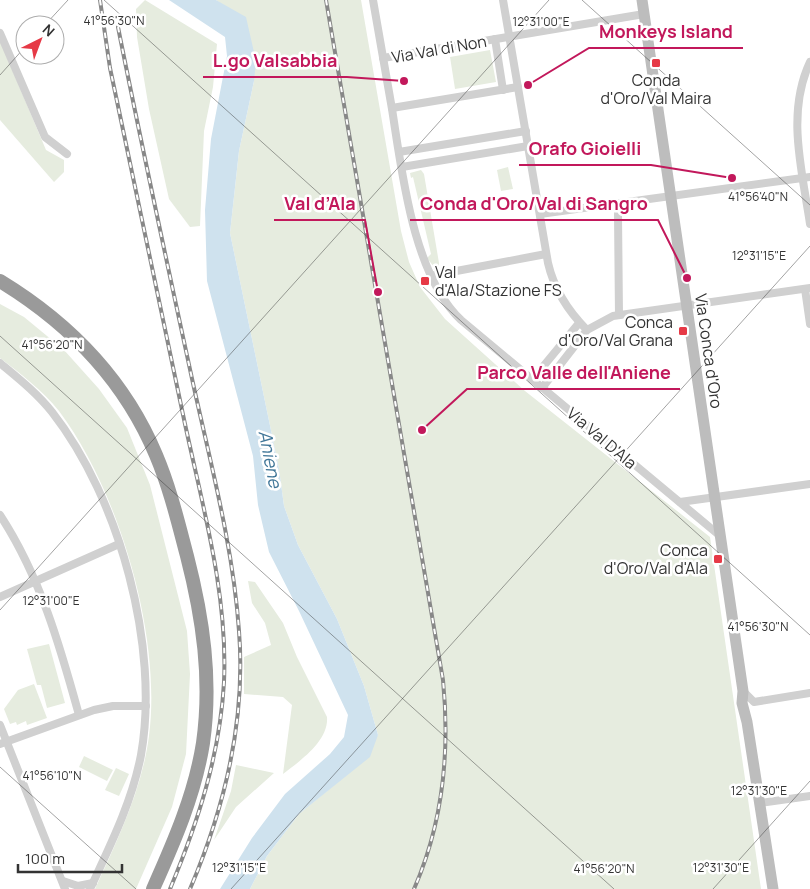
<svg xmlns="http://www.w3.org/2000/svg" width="810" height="889" font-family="Manrope,sans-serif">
  <rect width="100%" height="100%" fill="#fff"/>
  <g fill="#e6ecdf">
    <polygon points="145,0 217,44 213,87 204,131 200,226 190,227 169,199 149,109 137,37 136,9"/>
    <polygon points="216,0 361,0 401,231 409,262 420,287 445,319 525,391 710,537 761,889 250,889 267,856 299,814 350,772 378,735 364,686 337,619 298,545 284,506 279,469 230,233 239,151 254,81 220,3"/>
    <polygon points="0,41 46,150 64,160 64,172 54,182 0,120"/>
    <polygon points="490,50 496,82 455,89 450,57"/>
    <polygon points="508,167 513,189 501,191 497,170"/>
    <polygon points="421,170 424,174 439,263 439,266 434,267 427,258 431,254 413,177 411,178 410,173"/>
    <path d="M0,304L24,317L64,350L99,389L127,428L150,485L187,631L190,674L186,754L172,807L136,889H95C117,841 142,790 149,736C162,636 119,491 59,411C42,390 21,374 0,358Z"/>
    <path d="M248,581L255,582L283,623L297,657L327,717C329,741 300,761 283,774L292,705L283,697L244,694V657L271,645L265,623L252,603Z"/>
    <polygon points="49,644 65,703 47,708 41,685 37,685 27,649"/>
    <polygon points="34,684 47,718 27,725 26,721 17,725 16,722 10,724 4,709 18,690"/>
    <polygon points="84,756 113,770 107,781 79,767"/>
    <polygon points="236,765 274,773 236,807 214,840 231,791"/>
    <polygon points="116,768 129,774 119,796 105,790"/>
  </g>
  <polygon fill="#cfe2ee" points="169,0 216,0 246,17 256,61 254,81 239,151 230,233 279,469 284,506 298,545 337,619 364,686 378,735 370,757 299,814 267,856 250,889 220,889 252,838 285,794 330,754 344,737 348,715 299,611 269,552 258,505 253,456 207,281 205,210 211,139 227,56 225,37"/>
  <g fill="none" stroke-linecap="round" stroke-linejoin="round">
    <g stroke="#d0d0d0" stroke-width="8">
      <path d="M373,0C379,36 386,73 392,109C402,172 413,275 461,320L719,535"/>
      <path d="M503,0L548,263C554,289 568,311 587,330"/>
      <polyline points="0,33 45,137 67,154"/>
      <polyline points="495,39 503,90"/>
      <polyline points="383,58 644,14"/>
      <path d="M810,62C786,113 802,170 810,224"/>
      <polyline points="392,108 518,87"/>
      <polyline points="399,152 526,131"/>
      <polyline points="402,167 528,146"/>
      <polyline points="540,214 810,177"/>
      <polyline points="618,214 619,315"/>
      <polyline points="430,276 546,254"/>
      <polyline points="805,289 810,324"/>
      <path d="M0,363C18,378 37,393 52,412C120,499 160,647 141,755C132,802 110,846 90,889"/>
      <polyline points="532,380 579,323"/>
      <polyline points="542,388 587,330 613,316 810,288"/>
      <polyline points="680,502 810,484"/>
      <path d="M0,515C40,576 60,646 79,715"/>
      <polyline points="0,597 119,544"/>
      <polyline points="743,691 754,702 810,693"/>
      <polyline points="0,725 65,889"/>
      <polyline points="0,744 94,710 113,706 146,706"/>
      <polyline points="760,803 810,796"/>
      <polyline points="63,881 78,886 93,883"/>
    </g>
    <polyline stroke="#bdbdbd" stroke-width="11" points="642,0 743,691 742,703 747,722 773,889"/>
    <path stroke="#9a9a9a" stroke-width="14" d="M0,281C69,323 125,381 156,455C170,488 178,522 187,556C203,618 212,680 203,743C195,794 174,842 153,889"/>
    <defs>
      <g id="rail">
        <path d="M100,0L110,68C135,187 160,305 185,424C203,508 228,595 224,682C220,755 198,822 170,889"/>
        <path d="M326,0L443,680C450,751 443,823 414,889"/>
        <path d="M118,27C141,143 166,258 191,374C209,458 233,544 239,631C246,720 225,807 190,889"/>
      </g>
    </defs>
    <use href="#rail" stroke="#888" stroke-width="4"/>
    <use href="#rail" stroke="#fff" stroke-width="2" stroke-dasharray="5.5" stroke-linecap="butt"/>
  </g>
  <path fill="none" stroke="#333" stroke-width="1" stroke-opacity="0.45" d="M104,0L810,635M582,0L810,205M45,25L68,0M0,75L25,47M0,336L614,889M0,610L549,0M0,767L136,889M231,889L810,246M713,889L810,781"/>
  <g fill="#e63946" stroke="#fff" stroke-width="2">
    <rect x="651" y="58" width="10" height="10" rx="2.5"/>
    <rect x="420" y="276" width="10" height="10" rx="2.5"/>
    <rect x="678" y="326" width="10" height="10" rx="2.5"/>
    <rect x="713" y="554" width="10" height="10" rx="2.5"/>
  </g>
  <g text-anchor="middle" stroke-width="5" stroke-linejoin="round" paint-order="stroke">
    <g font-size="16" fill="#333" stroke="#fff">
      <text transform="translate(439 49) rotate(-10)" y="6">Via Val di Non</text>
      <text transform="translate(709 351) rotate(82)" y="6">Via Conca d'Oro</text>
      <text transform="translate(602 438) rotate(40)" y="6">Via Val D'Ala</text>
    </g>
    <g font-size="16" fill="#333" stroke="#fff" text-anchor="end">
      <text x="656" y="86" text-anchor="middle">Conda<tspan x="656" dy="18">d'Oro/Val Maira</tspan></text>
      <text x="435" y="278" text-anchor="start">Val<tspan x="435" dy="18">d'Ala/Stazione FS</tspan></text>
      <text x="673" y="328">Conca<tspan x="673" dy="18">d'Oro/Val Grana</tspan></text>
      <text x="708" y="556">Conca<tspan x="708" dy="18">d'Oro/Val d'Ala</tspan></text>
    </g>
    <g font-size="18" font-style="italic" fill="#3f7597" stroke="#fff">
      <text transform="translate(270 459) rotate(79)" y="6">Aniene</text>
    </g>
  </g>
  <g font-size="12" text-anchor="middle" fill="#333" stroke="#fff" stroke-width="5" stroke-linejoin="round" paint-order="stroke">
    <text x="114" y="25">41°56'30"N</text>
    <text x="541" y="26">12°31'00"E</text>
    <text x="758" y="201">41°56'40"N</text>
    <text x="759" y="260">12°31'15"E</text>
    <text x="52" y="349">41°56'20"N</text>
    <text x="51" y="605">12°31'00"E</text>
    <text x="758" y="631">41°56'30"N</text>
    <text x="52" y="780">41°56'10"N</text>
    <text x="759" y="795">12°31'30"E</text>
    <text x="239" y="872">12°31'15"E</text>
    <text x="721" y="872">12°31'30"E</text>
    <text x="604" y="873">41°56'20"N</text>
  </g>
  <path fill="none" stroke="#c2185b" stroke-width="2" d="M528 85L589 48H743M404 81L347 77H203M732 178L651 165H519M687 278L658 220H410M378 292L365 220H274M422 430L467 389H680"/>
  <g fill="#c2185b" stroke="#fff" stroke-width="2">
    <circle cx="528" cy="85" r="5"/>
    <circle cx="404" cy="81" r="5"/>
    <circle cx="732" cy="178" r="5"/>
    <circle cx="687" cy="278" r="5"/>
    <circle cx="378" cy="292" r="5"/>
    <circle cx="422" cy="430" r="5"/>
  </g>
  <g font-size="18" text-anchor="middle" font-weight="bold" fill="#c2185b" stroke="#fff" stroke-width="5" stroke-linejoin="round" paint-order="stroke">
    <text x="666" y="38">Monkeys Island</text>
    <text x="275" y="67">L.go Valsabbia</text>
    <text x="585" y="155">Orafo Gioielli</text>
    <text x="534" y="210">Conda d'Oro/Val di Sangro</text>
    <text x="320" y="210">Val d’Ala</text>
    <text x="574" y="379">Parco Valle dell'Aniene</text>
  </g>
  <g transform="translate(40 40) rotate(42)"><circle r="24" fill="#ffffff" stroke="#adadad"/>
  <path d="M0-4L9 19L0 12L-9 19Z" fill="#e63946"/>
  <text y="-8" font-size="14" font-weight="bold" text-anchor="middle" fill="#333333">N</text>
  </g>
  <path d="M18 864v8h104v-8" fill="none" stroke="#333333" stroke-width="2.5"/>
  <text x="25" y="864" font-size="15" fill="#333333" stroke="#ffffff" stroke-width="4" paint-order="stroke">100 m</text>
</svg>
